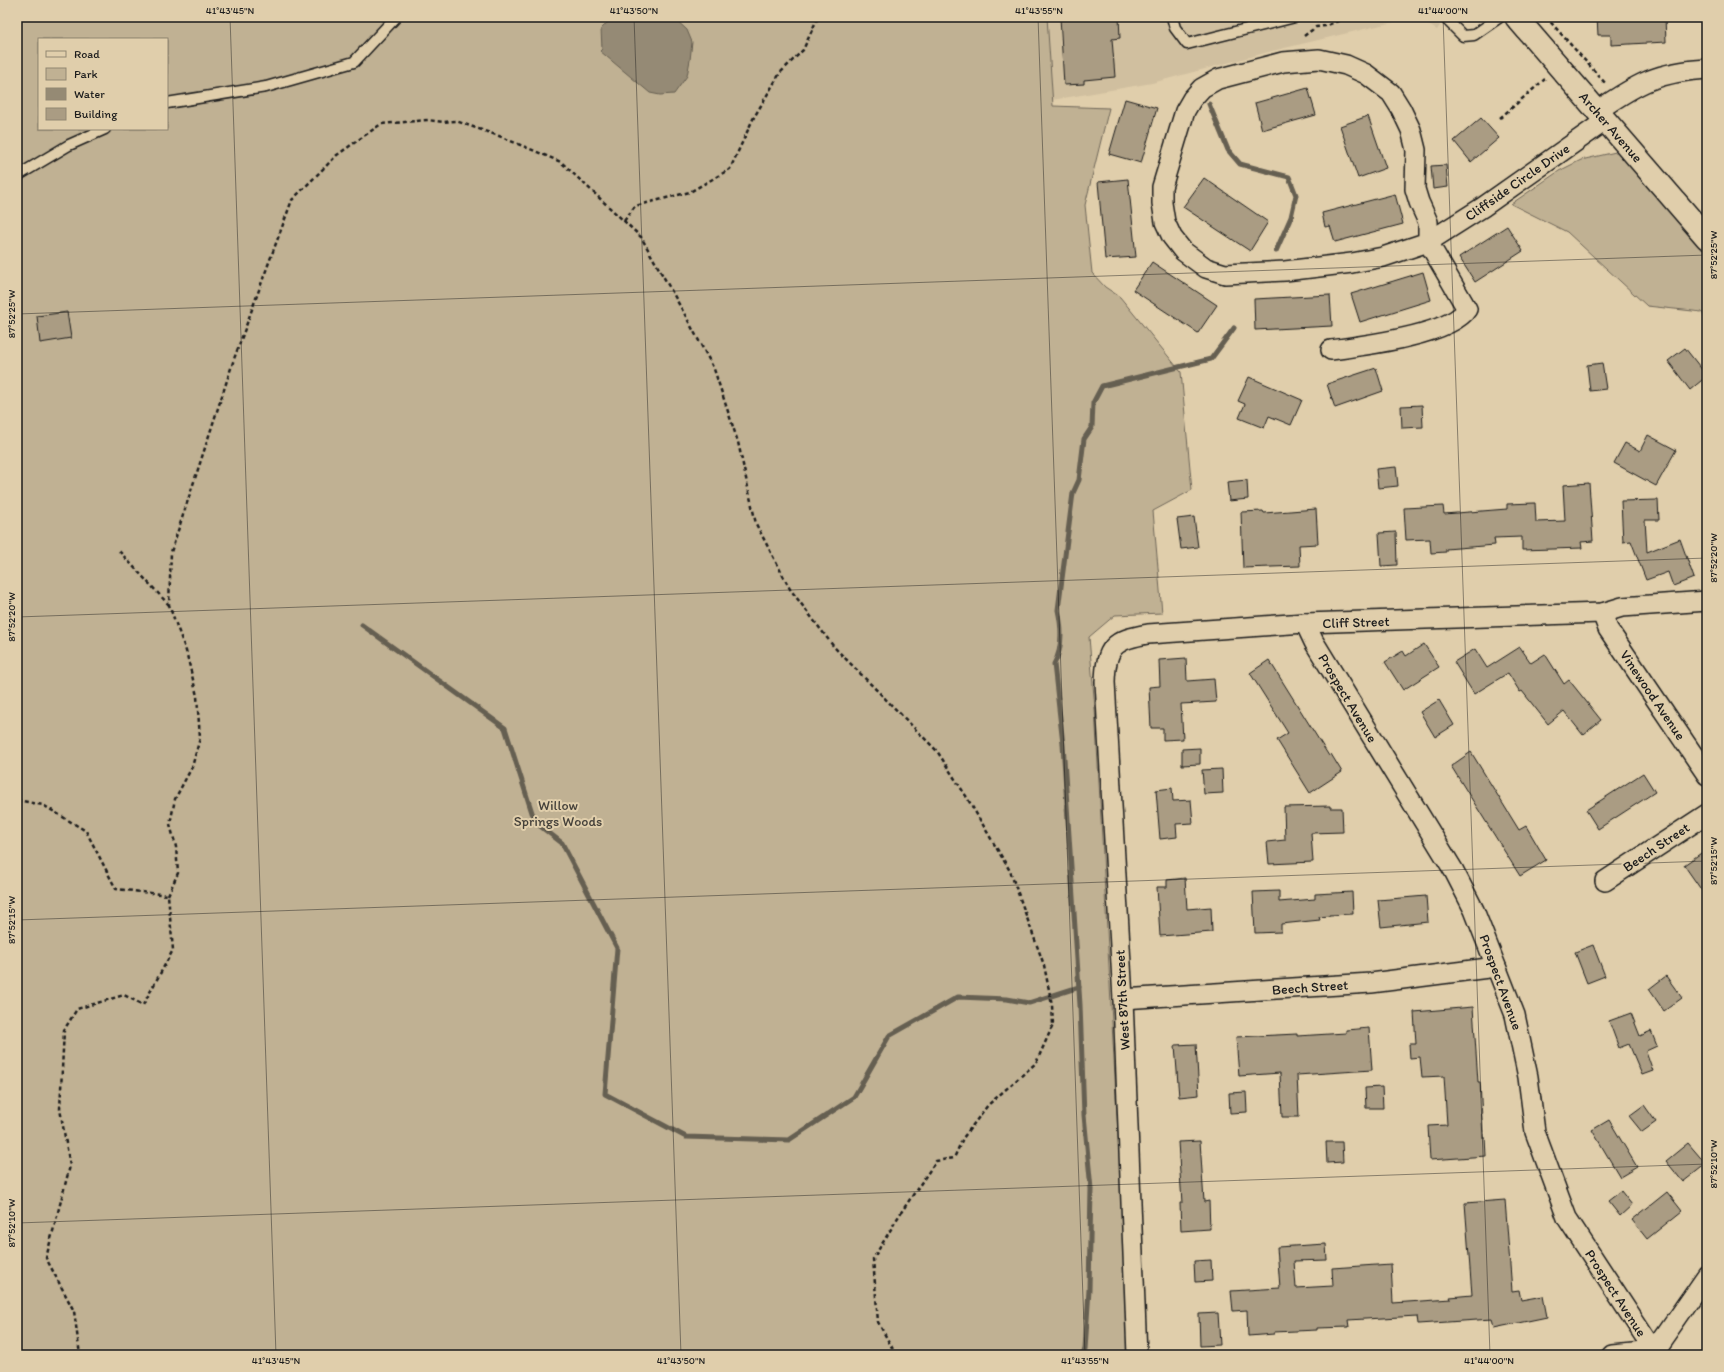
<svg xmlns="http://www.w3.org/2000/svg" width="1724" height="1372" font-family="Itim,sans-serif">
  <rect width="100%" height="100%" fill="#e0ceab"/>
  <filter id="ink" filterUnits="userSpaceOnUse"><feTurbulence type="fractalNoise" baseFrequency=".025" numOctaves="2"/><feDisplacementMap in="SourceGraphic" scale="8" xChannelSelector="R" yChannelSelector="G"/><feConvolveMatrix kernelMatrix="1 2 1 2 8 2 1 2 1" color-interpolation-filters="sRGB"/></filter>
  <g filter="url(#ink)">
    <polygon fill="#d0bf9f" points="1040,17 1446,17 1437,30 1415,17 1272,51 1152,83 1046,101"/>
    <g fill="#c0b193" stroke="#6e6658" fill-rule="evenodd">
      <path d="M17,17H1047L1053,106L1109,108L1085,205L1092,273L1105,287L1120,297L1181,372L1192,490L1153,511L1162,613L1115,615L1089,637L1095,709L1130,1355H17ZM39,39H167V129H39Z"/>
      <polygon points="1620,151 1707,250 1707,322 1702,312 1647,306 1567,232 1511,204 1559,171 1581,160"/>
    </g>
    <polygon fill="#958a74" stroke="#655e51" points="613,17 673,17 687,30 692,42 690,60 687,76 674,94 660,95 650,93 600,51 602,49 601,29"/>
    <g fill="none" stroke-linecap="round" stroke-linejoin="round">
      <g stroke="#655e51" stroke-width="5">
        <polyline points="1209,104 1228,150 1240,164 1289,177 1296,195 1291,217 1276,251"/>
        <polyline points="362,625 505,728 535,822 562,843 617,948 605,1094 686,1137 789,1140 854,1097 889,1036 958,997 1007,999 1029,1003 1079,987"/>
        <path d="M1083,1355L1085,1349L1089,1290L1091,1189L1084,1115L1080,1005L1063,744L1054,664C1063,648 1062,628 1058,610L1073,493L1079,480L1084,439L1092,427L1093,403L1102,386L1211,359L1234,328"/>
      </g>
    </g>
    <g fill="#aa9c83" stroke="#1c1c1c">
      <polygon points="1060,17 1119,17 1120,38 1112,39 1115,77 1084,80 1084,84 1064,85"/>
      <polygon points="1597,17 1665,17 1666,42 1611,45 1611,35 1598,35"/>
      <polygon points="1308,88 1316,115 1262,130 1255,103"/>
      <polygon points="1125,99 1157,108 1141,163 1109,154"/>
      <polygon points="1368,116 1386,168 1358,178 1340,126"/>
      <polygon points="1481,118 1499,138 1471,162 1454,141"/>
      <polygon points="1446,165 1448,187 1433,189 1431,166"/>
      <polygon points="1204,178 1268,222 1250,251 1183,207"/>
      <polygon points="1128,179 1136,257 1105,259 1098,182"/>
      <polygon points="1395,194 1403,224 1335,242 1330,226 1325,227 1322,213"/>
      <polygon points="1507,226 1523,251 1475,282 1459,257"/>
      <polygon points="1152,262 1217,305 1198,333 1133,290"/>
      <polygon points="1423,272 1431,300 1360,322 1351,294"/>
      <polygon points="1330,295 1332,326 1255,330 1254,299"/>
      <polygon points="67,312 71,338 40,343 37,316"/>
      <polygon points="1685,348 1707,376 1690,390 1668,361"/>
      <polygon points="1602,363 1606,389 1590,391 1587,365"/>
      <polygon points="1376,368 1383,391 1335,408 1327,384"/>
      <polygon points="1249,377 1302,400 1291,425 1269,416 1264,428 1239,418 1245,404 1238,401"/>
      <polygon points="1422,405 1423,427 1402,428 1401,406"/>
      <polygon points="1648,435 1676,450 1656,486 1614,463 1625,443 1640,451"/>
      <polygon points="1396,467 1398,486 1378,488 1376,469"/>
      <polygon points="1247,480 1248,499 1229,501 1227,482"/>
      <polygon points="1589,483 1593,541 1581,542 1582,548 1522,550 1522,537 1494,538 1495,545 1446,549 1446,552 1431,553 1430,539 1406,540 1404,508 1443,506 1444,514 1507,509 1507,504 1535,503 1536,522 1565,521 1563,485"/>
      <polygon points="1658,500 1659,520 1645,520 1647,552 1680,539 1694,578 1673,586 1668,572 1646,580 1631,541 1623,542 1621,501"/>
      <polygon points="1316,509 1318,544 1299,545 1300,566 1243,568 1241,512 1263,511 1264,513"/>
      <polygon points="1194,517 1198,547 1181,549 1177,519"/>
      <polygon points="1396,532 1397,565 1381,566 1379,533"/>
      <polygon points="1424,644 1439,667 1403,690 1385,662 1403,651 1406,656"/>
      <polygon points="1520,647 1531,663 1545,654 1564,684 1569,680 1601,720 1583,735 1564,711 1548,724 1522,691 1520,692 1508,673 1474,694 1454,662 1475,649 1487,668"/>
      <polygon points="1186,658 1187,681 1214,679 1216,702 1181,704 1183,739 1163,740 1163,728 1151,728 1149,687 1160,686 1159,660"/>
      <polygon points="1269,660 1329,756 1331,754 1342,772 1310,793 1277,740 1288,733 1250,673"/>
      <polygon points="1439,700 1454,725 1435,737 1420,712"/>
      <polygon points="1200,748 1200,764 1182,765 1182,749"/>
      <polygon points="1471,752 1519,830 1526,826 1546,860 1520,876 1451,766"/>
      <polygon points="1222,769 1223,793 1204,794 1202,770"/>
      <polygon points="1643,773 1655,792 1598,829 1586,810"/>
      <polygon points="1172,788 1173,801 1191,800 1193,823 1176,824 1177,837 1160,839 1156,790"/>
      <polygon points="1330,806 1330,808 1342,808 1343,832 1311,833 1313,862 1269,864 1267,842 1285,840 1284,807"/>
      <polygon points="1707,849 1707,898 1684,865"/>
      <polygon points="1185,878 1187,909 1211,907 1212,932 1160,936 1157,887 1167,887 1167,880"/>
      <polygon points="1279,891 1279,902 1315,899 1315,894 1352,892 1353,914 1329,915 1329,916 1319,917 1320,920 1281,924 1281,932 1255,933 1253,892"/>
      <polygon points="1426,896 1428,922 1381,927 1378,900"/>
      <polygon points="1593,945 1605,976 1587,983 1575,952"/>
      <polygon points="1666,976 1682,998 1664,1011 1649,989"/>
      <polygon points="1473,1007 1478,1082 1480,1082 1483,1138 1485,1138 1486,1156 1430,1160 1428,1126 1447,1125 1444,1076 1422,1077 1420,1057 1410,1058 1409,1044 1416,1044 1414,1012"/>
      <polygon points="1631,1013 1640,1036 1651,1031 1657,1046 1646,1051 1653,1071 1642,1075 1629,1044 1619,1048 1609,1021"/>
      <polygon points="1369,1028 1372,1070 1297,1075 1299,1117 1282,1117 1280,1073 1239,1076 1236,1037 1297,1034 1297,1036 1346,1033 1346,1030"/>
      <polygon points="1196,1044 1199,1095 1179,1097 1175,1045"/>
      <polygon points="1382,1087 1383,1108 1366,1108 1365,1088"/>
      <polygon points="1246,1092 1247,1112 1230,1113 1229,1093"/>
      <polygon points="1644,1105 1656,1122 1642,1132 1629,1116"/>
      <polygon points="1609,1120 1637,1167 1620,1177 1592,1130"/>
      <polygon points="1200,1141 1204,1202 1209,1201 1210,1229 1181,1231 1180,1203 1182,1203 1178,1142"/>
      <polygon points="1326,1142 1342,1142 1343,1162 1327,1163"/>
      <polygon points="1688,1143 1706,1164 1683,1182 1666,1161"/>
      <polygon points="1621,1191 1632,1205 1620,1216 1608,1201"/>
      <polygon points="1667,1192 1682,1211 1647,1239 1632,1220"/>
      <polygon points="1505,1200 1512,1291 1519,1290 1521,1300 1543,1296 1547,1317 1494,1328 1492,1319 1418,1324 1417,1316 1348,1320 1349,1327 1317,1328 1317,1330 1274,1332 1274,1334 1248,1336 1247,1310 1233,1311 1231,1291 1280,1288 1277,1247 1326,1244 1327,1260 1294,1261 1296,1288 1333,1286 1332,1268 1391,1264 1393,1303 1451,1299 1450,1297 1472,1295 1465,1203"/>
      <polygon points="1211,1260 1212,1281 1195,1282 1194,1261"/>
      <polygon points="1218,1313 1220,1345 1200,1346 1199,1314"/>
    </g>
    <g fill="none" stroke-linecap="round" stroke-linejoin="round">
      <defs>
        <g id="lane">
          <polyline points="1172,17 1175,28 1187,44 1295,17"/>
          <polyline points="1444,17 1463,36 1474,35 1500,17"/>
          <polyline points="167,103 266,87 354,62 396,17"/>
          <polyline points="17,176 69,145 105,129"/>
        </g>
        <g id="street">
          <path d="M1597,111C1638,83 1657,72 1707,69"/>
          <path d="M1331,350C1361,346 1451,335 1467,309L1428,242V222L1419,202L1415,189L1416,150L1411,130L1401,109L1391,93L1366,74L1346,65L1319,59L1283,62L1218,79L1202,88L1192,99L1185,111L1162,187V203L1165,222L1172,237L1183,251L1206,268L1225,274L1285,271L1352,263L1383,257L1428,242L1483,207L1605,121"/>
          <polyline points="1602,613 1608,629 1707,775"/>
          <polyline points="1305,623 1314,642 1454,871 1474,910 1515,1015 1528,1077 1535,1132 1567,1218 1657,1355"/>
          <polyline points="1605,881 1707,814"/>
          <polyline points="1123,999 1371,983 1496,967"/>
          <path d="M1137,1355L1123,999L1105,682C1106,647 1113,640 1148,634L1305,623L1602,613L1622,607L1707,601"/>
          <polyline points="1612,1355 1654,1351 1707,1275"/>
        </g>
        <polyline id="primary" points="1516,17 1707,238"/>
      </defs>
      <use href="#lane" stroke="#1c1c1c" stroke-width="13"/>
      <use href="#street" stroke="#1c1c1c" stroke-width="22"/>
      <use href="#primary" stroke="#1c1c1c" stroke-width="25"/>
      <g stroke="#1c1c1c" stroke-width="2.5" stroke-dasharray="4 3" stroke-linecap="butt">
        <polyline points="1546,17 1606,84"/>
        <polyline points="1304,36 1316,27 1325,26 1343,19 1367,17"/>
        <polyline points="1500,118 1545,79"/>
        <polyline points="624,221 635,206 690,192 730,169 753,119 780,73 803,50 818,17"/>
        <polyline points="119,551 169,605"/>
        <polyline points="17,800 43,805 86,831 116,889 168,895 173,950 143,1005 124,995 77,1009 64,1030 60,1109 70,1166 46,1258 74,1311 80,1355"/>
        <polyline points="168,895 178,873 176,847 170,824 175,799 192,767 200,738 197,696 186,651 169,605 171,552 234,359 268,265 292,200 337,155 381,124 428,120 443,122 456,121 499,136 561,162 641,237 684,313 714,369 738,442 756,524 790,589 834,647 937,751 966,796 1010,871 1044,965 1052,1005 1053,1025 1036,1063 988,1105 963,1138 954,1158 936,1161 900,1214 873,1259 878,1322 896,1355"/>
      </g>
      <use href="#lane" stroke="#e0ceab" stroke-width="10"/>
      <use href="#street" stroke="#e0ceab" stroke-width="19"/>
      <use href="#primary" stroke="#e0ceab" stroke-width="22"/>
    </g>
  </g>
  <path fill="none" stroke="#1c1c1c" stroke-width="1" stroke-opacity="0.45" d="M230,17L276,1355M634,17L681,1355M1038,17L1085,1355M1443,17L1490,1355M17,314L1707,255M17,617L1707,558M17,920L1707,861M17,1223L1707,1164"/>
  <g text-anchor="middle" stroke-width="4" stroke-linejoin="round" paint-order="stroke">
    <g font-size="14" fill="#1c1c1c" stroke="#e0ceab">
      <text transform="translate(1611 127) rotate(49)" y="5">Archer Avenue</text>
      <text transform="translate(1517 182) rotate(-35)" y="5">Cliffside Circle Drive</text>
      <text transform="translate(1356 622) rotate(-2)" y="5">Cliff Street</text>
      <text transform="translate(1653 695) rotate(56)" y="5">Vinewood Avenue</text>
      <text transform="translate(1348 698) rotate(59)" y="5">Prospect Avenue</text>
      <text transform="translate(1656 847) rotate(-34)" y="5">Beech Street</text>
      <text transform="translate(1501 982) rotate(70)" y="5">Prospect Avenue</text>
      <text transform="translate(1310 987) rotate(-4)" y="5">Beech Street</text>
      <text transform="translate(1122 1000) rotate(-93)" y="5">West 87th Street</text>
      <text transform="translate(1616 1293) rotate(57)" y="5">Prospect Avenue</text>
    </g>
    <g font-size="14" fill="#45413a" stroke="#e0ceab">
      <text x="558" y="810">Willow<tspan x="558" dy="16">Springs Woods</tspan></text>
    </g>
  </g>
  <rect width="1724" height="1372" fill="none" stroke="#e0ceab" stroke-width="44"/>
  <rect x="38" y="38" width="130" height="92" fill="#e0ceab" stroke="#928772"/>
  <rect x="46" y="51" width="20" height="6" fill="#e0ceab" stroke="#928772"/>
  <text x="74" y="58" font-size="12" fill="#1c1c1c">Road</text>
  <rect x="46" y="68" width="20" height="12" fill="#c0b193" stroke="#928772"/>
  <text x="74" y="78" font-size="12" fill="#1c1c1c">Park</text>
  <rect x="46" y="88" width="20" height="12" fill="#958a74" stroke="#928772"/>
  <text x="74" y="98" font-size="12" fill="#1c1c1c">Water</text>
  <rect x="46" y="108" width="20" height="12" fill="#aa9c83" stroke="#928772"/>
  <text x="74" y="118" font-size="12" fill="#1c1c1c">Building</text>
  <rect x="22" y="22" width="1680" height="1328" fill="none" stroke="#1c1c1c" stroke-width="1.5"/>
  <g font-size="10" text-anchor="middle" fill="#1c1c1c">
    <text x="230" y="14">41°43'45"N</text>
    <text x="634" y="14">41°43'50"N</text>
    <text x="1039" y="14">41°43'55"N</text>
    <text x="1443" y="14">41°44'00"N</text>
    <text transform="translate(1713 255) rotate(-90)" y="4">87°52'25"W</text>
    <text transform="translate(11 314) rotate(-90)" y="4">87°52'25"W</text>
    <text transform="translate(1713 558) rotate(-90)" y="4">87°52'20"W</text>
    <text transform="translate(11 617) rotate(-90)" y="4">87°52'20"W</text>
    <text transform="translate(1713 861) rotate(-90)" y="4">87°52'15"W</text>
    <text transform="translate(11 920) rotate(-90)" y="4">87°52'15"W</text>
    <text transform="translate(1713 1164) rotate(-90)" y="4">87°52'10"W</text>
    <text transform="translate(11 1223) rotate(-90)" y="4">87°52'10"W</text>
    <text x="276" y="1364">41°43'45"N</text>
    <text x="681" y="1364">41°43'50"N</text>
    <text x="1085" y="1364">41°43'55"N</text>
    <text x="1489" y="1364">41°44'00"N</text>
  </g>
</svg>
